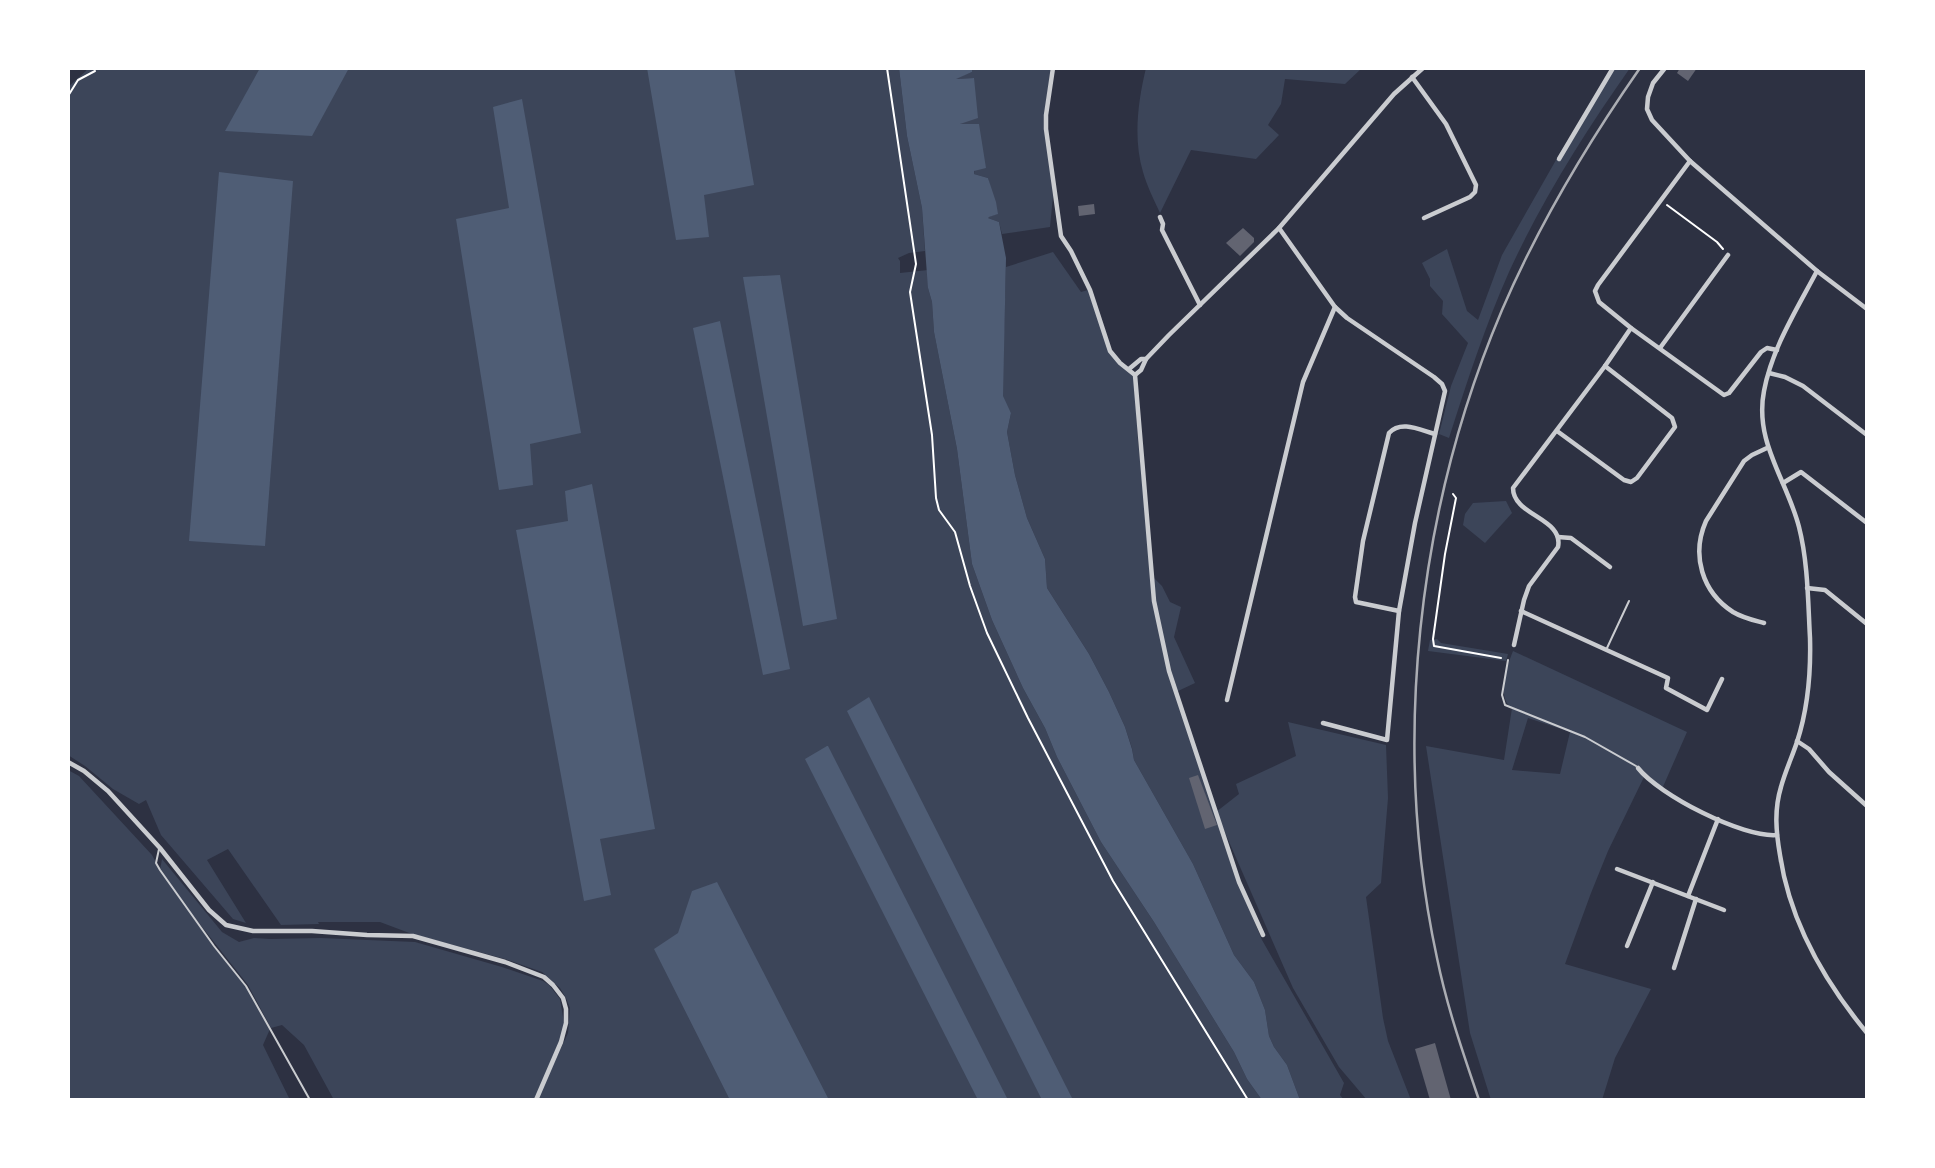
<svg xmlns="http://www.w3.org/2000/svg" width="1935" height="1168" font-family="'Source Sans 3',sans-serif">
  <rect width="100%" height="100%" fill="#2d3142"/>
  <g fill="#3c4559" fill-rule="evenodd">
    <polygon points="87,68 899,68 907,136 922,208 925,251 909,253 898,258 900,261 900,273 928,270 928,288 932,302 934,332 957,449 972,564 992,620 1023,688 1045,728 1057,757 1101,842 1154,922 1234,1052 1247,1079 1262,1100 537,1100 568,1033 570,1008 566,998 560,988 542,972 505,959 412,934 380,922 318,922 319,924 281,925 228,849 207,860 246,923 233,919 161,835 146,800 139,804 113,789 85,766 68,755 68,87 86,71"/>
    <polygon points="972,68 1051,68 1044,115 1053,196 1050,227 1002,234 999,222 988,218 988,217 997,214 988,178 974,174 978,124 960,125 974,78 956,79 956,78 972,72"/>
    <path d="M1146,68H1362L1345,84L1285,79L1281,104L1268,125L1279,135L1256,159L1191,150L1160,213C1154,200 1147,186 1143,172C1133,139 1138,101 1146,68Z"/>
    <path d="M1614,68H1630C1585,132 1542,200 1509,272C1485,326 1467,382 1449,438L1439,434L1451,386L1468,343L1442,314L1443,301L1430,286V279L1422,263L1447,249L1467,311L1478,320L1502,255L1556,160Z"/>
    <polygon points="1053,252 1081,292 1088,290 1109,351 1134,375 1138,442 1153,577 1162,586 1170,602 1181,607 1174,637 1195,683 1176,692 1238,882 1262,940 1344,1083 1340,1095 1344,1100 1300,1100 1287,1065 1274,1047 1269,1036 1265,1010 1254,982 1234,955 1193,864 1134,760 1132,748 1125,727 1109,692 1089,654 1047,588 1045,559 1027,518 1015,475 1007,432 1011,413 1002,396 1006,267"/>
    <polygon points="1506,501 1512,513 1485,543 1463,525 1465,514 1473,503"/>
    <polygon points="1437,639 1441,643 1508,654 1506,661 1428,651 1430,640"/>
    <path d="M1513,651L1687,732L1662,789L1644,777L1608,851L1591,893L1565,964L1651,989L1615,1058L1602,1100H1491L1470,1033L1426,746L1504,760L1512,708C1496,698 1507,666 1513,651ZM1528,718L1570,732L1560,774L1512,770Z"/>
    <polygon points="1288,722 1386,745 1388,798 1381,883 1366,897 1383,1018 1388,1041 1411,1100 1367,1100 1339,1067 1293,988 1216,812 1239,794 1236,784 1296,756"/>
    <polygon points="68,770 79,776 152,855 160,870 162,859 222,932 239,942 254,938 270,939 321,938 415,942 502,967 543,981 549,985 560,999 564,1023 563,1032 534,1100 334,1100 304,1045 282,1025 271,1028 248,985 187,908 213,946 246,985 270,1029 263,1045 290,1100 68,1100"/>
  </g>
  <g fill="#4f5d75">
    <polygon points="260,68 349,68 312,136 225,131"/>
    <polygon points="647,68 734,68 754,185 704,195 709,237 676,240"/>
    <polygon points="899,68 972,68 972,72 956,79 974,78 978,118 960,124 979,124 986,168 974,171 974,174 988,178 996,202 998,214 989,217 988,218 999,222 1006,258 1003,396 1011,413 1007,432 1015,475 1027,518 1045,559 1047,588 1089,654 1109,692 1125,727 1132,749 1134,760 1193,864 1234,955 1254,982 1265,1010 1269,1036 1274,1047 1287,1065 1300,1100 1262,1100 1247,1079 1234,1052 1154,922 1101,842 1057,757 1045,728 1023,688 992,620 972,564 957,449 934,332 932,302 928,288 922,208 907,136"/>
    <polygon points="522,99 581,433 530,444 533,485 499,490 456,219 509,208 493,107"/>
    <polygon points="219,172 293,181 265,546 189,541"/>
    <polygon points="780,275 837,619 803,626 743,277"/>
    <polygon points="720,321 790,669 763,675 693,328"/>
    <polygon points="592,484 655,829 600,839 611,895 584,901 516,530 568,521 565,491"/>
    <polygon points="869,697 1073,1100 1042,1100 847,711"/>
    <polygon points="827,746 828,746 1008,1100 978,1100 805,759"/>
    <polygon points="717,882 829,1100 730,1100 654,949 678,933 692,891"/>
  </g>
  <g fill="#626471">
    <polygon points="1680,68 1697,68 1688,81 1677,73"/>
    <polygon points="1094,204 1095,214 1079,216 1078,206"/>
    <polygon points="1243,228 1254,238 1254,242 1240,256 1226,243"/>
    <polygon points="1198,775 1217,825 1205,829 1189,778"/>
    <polygon points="1435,1043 1451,1100 1430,1100 1415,1049"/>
  </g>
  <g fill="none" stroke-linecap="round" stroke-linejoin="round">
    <g stroke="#fff" stroke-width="2">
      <polyline points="887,68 916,264 910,292 932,435 936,498 939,510 955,532 970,586 987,633 1028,718 1113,881 1248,1100"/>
      <polyline points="68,96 78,80 95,71"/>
      <polyline points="1667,205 1717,242 1723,249"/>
      <polyline points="1453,494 1456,498 1445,554 1433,639 1434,646 1501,658"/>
    </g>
    <g stroke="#caccd0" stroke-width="2">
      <polyline points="1607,648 1629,601"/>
      <polyline points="1508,660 1502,695 1505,705 1585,737 1636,766"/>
      <polyline points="159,849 156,863 160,870 214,946 246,986 310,1100"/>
    </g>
    <g stroke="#caccd0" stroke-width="4.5">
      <polyline points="1053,68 1046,115 1046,129 1061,236 1071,251 1090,290 1110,351 1120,363 1135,375 1154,601 1169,671 1239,882 1263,935"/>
      <polyline points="1665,68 1653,83 1648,97 1647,109 1652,120 1690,161 1817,271 1867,309"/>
      <polyline points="1412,77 1446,124 1476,185 1475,192 1470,197 1424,218"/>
      <polyline points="1559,159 1613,68"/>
      <polyline points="1690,161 1598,285 1595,291 1599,302 1631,328 1724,395 1729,393 1761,352 1767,348 1777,350"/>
      <polyline points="1160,217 1163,224 1162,230 1200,305"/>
      <polyline points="1279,228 1335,307 1347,318 1434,377 1442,384 1445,391 1415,523 1399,611 1387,740 1323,723"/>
      <path d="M1817,271C1797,309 1772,348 1764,391C1754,442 1787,480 1799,527C1808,562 1808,602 1810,638C1811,674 1808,708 1797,742C1792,757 1785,772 1781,787C1774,810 1776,832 1780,855C1790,923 1824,981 1867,1033"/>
      <polyline points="1660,348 1728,255"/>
      <polyline points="1129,369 1141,359 1146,359"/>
      <polyline points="1769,373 1785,377 1803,386 1867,435"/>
      <polyline points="1135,375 1141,370 1146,359 1169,335 1279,228 1394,94 1423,68"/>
      <polyline points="1557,431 1624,480 1631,482 1637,478 1675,427 1672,418 1605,366"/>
      <polyline points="1783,483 1801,472 1867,523"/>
      <polyline points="1558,537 1571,538 1610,567"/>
      <polyline points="1807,588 1825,590 1867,624"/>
      <path d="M1399,611L1356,602L1355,597L1363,541L1389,433C1401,420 1420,430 1435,434"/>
      <polyline points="1521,611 1668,678 1666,688 1707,710 1722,679"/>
      <path d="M1764,623C1753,620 1743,618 1733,612C1702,592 1691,555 1706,521L1744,461L1752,455L1767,448"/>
      <path d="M1514,645L1524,600L1529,586L1558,547C1564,518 1513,516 1513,488L1605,366L1631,328"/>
      <polyline points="1227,700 1303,382 1335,307"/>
      <polyline points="1797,741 1809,749 1829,772 1867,806"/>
      <polyline points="68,762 84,771 108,791 160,848 209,910 226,925 253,931 312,931 367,935 413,936 505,962 544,977 553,985 563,998 566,1009 566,1023 561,1042 536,1100"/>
      <path d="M1638,768C1659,795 1743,838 1777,835"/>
      <polyline points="1617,869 1724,910"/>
      <polyline points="1688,896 1718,819"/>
      <polyline points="1627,946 1653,882"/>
      <polyline points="1674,968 1696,899"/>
    </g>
    <path stroke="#abadb3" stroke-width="2.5" d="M1479,1100C1463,1053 1447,1007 1437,958C1391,745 1417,510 1502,310C1539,224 1587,144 1640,68"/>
  </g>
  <rect width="1935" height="1168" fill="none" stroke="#ffffff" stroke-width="140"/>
</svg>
